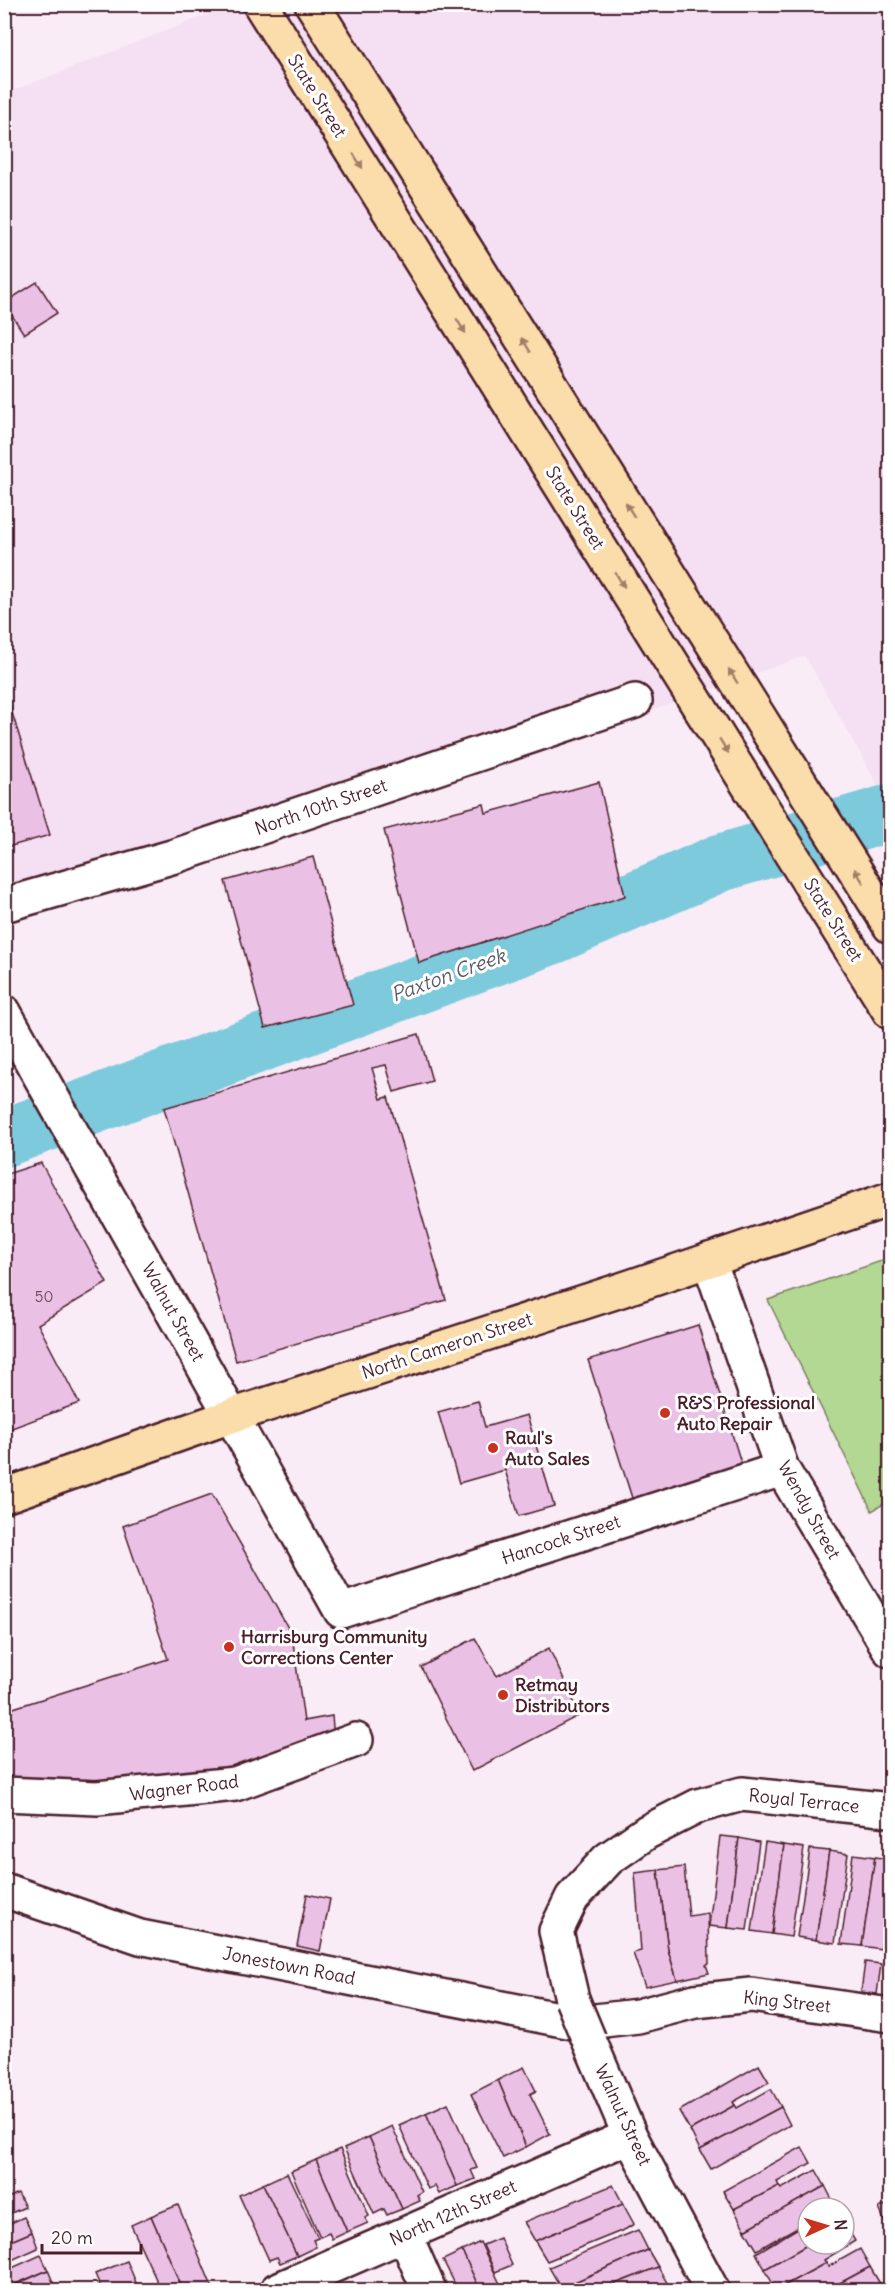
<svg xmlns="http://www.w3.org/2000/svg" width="895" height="2295" font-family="Delius,sans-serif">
  <rect width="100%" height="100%" fill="#f9ecf7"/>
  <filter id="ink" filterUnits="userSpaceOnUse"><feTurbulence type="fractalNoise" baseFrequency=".0167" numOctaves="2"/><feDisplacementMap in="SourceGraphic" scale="12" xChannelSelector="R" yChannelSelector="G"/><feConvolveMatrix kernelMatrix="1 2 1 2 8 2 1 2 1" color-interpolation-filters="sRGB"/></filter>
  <g filter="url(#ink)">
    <polygon fill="#f5dff2" points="232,5 890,5 890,806 805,656 569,740 5,904 4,94"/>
    <polygon fill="#b3d893" stroke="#7e7c5f" stroke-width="1.5" points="890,1258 890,1500 872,1511 768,1300"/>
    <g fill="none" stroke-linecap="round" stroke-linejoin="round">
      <polyline stroke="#7dcadc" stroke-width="58" points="4,1138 556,934 720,863 890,813"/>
    </g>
    <g fill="#ebc0e5" stroke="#4a1f2b" stroke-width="1.5">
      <polygon points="37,282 57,313 24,334 4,303"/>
      <polygon points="4,687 50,835 4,848"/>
      <polygon points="599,782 625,896 419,963 384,830 484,804 486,813"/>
      <polygon points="313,857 353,1005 265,1028 225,881"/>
      <polygon points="419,1034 432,1081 394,1092 386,1065 372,1068 381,1099 388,1097 446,1300 236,1361 164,1108"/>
      <polygon points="41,1163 107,1283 38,1324 79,1403 4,1431 4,1175"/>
      <polygon points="698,1325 742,1466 633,1501 588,1360"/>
      <polygon points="478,1401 485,1427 527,1415 554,1506 519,1516 505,1470 459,1483 438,1412"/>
      <polygon points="212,1494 292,1635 304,1721 332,1716 334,1739 215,1778 4,1787 4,1704 7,1710 168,1659 123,1526"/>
      <polygon points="475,1638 497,1676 549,1648 580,1715 472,1771 421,1667"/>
      <polygon points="720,1836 739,1838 728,1928 709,1926"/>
      <polygon points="739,1838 759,1842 747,1930 728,1928"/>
      <polygon points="765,1842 784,1845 772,1934 752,1931"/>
      <polygon points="784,1845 804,1848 791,1937 772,1934"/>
      <polygon points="810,1849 829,1851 816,1940 797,1937"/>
      <polygon points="829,1851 848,1854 835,1943 816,1940"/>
      <polygon points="853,1854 875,1857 862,1946 841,1944"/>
      <polygon points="875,1857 890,1859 881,1949 862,1946"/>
      <polygon points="684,1867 689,1916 708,1913 709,1964 706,1965 709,1973 677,1980 668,1950 658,1870"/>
      <polygon points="658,1870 668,1950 677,1980 645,1987 633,1953 641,1951 635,1873"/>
      <polygon points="307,1894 330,1899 320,1951 297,1946"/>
      <polygon points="890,1915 890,1970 884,1969"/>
      <polygon points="865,1962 881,1964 877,1994 861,1992"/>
      <polygon points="759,2065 769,2082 733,2102 735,2105 690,2130 679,2111"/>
      <polygon points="524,2067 536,2091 530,2094 550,2134 526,2147 498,2080"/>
      <polygon points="498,2080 526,2147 503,2158 471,2094"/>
      <polygon points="771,2089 781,2107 700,2150 690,2130 735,2105 737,2108"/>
      <polygon points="448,2103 477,2168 471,2170 475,2179 457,2186 426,2113"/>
      <polygon points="781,2107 790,2125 711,2169 700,2150"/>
      <polygon points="426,2113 457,2186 439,2194 435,2186 428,2189 399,2125"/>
      <polygon points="392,2126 422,2192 417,2195 420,2201 402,2209 369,2137"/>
      <polygon points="369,2137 402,2209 387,2215 384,2209 374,2214 344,2148"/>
      <polygon points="802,2147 811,2163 777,2182 779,2186 734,2209 723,2191"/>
      <polygon points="340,2149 369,2216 365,2218 368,2223 347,2232 316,2160"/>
      <polygon points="316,2160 347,2232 332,2239 329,2233 320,2237 291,2171"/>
      <polygon points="816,2170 825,2186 745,2230 734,2209 779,2186 781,2189"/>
      <polygon points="287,2173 318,2238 313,2240 316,2247 297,2256 263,2184"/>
      <polygon points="263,2184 297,2256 280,2263 277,2257 269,2260 239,2195"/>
      <polygon points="613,2185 623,2204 535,2241 524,2222"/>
      <polygon points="825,2186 835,2205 831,2208 808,2208 808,2221 757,2250 745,2230"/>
      <polygon points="18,2193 25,2207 4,2216 4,2200"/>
      <polygon points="890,2203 890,2235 879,2208"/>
      <polygon points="623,2204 634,2224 626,2229 547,2261 535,2241"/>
      <polygon points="178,2205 213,2289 209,2290 183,2290 151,2216"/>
      <polygon points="151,2216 183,2290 161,2290 131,2225"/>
      <polygon points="24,2217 32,2232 4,2244 4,2226"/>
      <polygon points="808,2222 809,2244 765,2269 756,2253"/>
      <polygon points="844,2224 845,2224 855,2241 824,2260 826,2263 776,2290 765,2269 809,2244 844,2244"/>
      <polygon points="638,2230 648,2250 561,2288 549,2267"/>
      <polygon points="32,2232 38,2248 7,2262 9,2265 4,2267 4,2244"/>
      <polygon points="500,2238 512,2265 495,2272 483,2245"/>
      <polygon points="480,2242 503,2290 480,2290 462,2251"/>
      <polygon points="860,2249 870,2267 827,2290 776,2290 826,2263 828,2267"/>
      <polygon points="648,2250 658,2267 600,2290 563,2290 561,2288"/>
      <polygon points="462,2251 480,2290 458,2290 443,2260"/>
      <polygon points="41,2255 48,2270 4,2289 4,2267 9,2265 10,2269"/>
      <polygon points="127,2261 139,2290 102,2290 95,2274"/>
      <polygon points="658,2267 670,2288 666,2290 610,2290 608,2287"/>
      <polygon points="870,2267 882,2287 876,2290 827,2290"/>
      <polygon points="48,2270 55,2287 47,2290 4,2290"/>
    </g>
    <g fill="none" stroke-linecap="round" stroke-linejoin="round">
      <defs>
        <g id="street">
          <polyline points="4,905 175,856 635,701"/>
          <polyline points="4,1012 341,1611 782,1469"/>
          <polyline points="709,1260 782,1469 890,1650"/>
          <polyline points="4,1794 97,1798 235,1784 356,1740"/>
          <polyline points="4,1890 140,1937 578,2023 638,2016 695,2001 751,1995 890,2015"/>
          <polyline points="572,1999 556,1931 572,1898 608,1859 647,1832 698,1806 742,1794 890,1810"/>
          <polyline points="589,2040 630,2136 712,2290"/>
          <polyline points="405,2235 429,2290"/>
          <polyline points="277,2290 630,2136"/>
        </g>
        <g id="primary">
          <polyline points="260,4 890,1012"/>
          <polyline points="312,4 890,926"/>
        </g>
        <polyline id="highway" points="4,1496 231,1416 618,1291 890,1199"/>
      </defs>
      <use href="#street" stroke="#4a1f2b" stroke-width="38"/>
      <use href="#primary" stroke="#4a1f2b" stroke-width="38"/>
      <use href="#highway" stroke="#4a1f2b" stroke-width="38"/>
      <use href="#street" stroke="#fff" stroke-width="33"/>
      <use href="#primary" stroke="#fbddab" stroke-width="33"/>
      <use href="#highway" stroke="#fbddab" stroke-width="33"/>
      <defs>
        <polyline id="street-bridge" points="572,1999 589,2040"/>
      </defs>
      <use href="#street-bridge" stroke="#4a1f2b" stroke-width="38" stroke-linecap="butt"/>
      <use href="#street-bridge" stroke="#fff" stroke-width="33"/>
    </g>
    <defs><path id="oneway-solid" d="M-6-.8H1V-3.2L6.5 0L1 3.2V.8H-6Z" transform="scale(1.5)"/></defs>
    <g fill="#a27e6b">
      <use href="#oneway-solid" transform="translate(358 161) rotate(58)"/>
      <use href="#oneway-solid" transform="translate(461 326) rotate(58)"/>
      <use href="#oneway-solid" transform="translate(526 345) rotate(-122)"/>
      <use href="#oneway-solid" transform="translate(630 510) rotate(-122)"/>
      <use href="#oneway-solid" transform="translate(620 580) rotate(58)"/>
      <use href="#oneway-solid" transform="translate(733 676) rotate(-122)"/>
      <use href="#oneway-solid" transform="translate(724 746) rotate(58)"/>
      <use href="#oneway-solid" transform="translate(859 876) rotate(-122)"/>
    </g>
  </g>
  <g fill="#c8321e" stroke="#fff" stroke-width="2">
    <circle cx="665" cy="1413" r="6"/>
    <circle cx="493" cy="1448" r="6"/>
    <circle cx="229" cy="1647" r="6"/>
    <circle cx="503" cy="1695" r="6"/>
  </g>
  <g text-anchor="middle" stroke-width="6" stroke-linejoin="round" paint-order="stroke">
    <g font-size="15" fill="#72475a">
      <text x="44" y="1302">50</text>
    </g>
    <g font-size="18" fill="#4a1f2b" stroke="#fff">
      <text transform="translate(317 96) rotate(58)" y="6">State Street</text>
      <text transform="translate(575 508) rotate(58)" y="6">State Street</text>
      <text transform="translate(321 807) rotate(-19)" y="6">North 10th Street</text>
      <text transform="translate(833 920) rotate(58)" y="6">State Street</text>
      <text transform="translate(173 1312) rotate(61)" y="6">Walnut Street</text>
      <text transform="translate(447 1346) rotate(-18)" y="6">North Cameron Street</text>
      <text transform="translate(809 1510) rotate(61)" y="6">Wendy Street</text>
      <text transform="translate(561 1540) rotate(-18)" y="6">Hancock Street</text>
      <text transform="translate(184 1788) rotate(-7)" y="6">Wagner Road</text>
      <text transform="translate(804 1801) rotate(6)" y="6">Royal Terrace</text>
      <text transform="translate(289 1966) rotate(11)" y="6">Jonestown Road</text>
      <text transform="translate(787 2002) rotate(6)" y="6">King Street</text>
      <text transform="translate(623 2115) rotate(65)" y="6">Walnut Street</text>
      <text transform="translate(453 2213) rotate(-24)" y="6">North 12th Street</text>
    </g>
    <g font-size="18" font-weight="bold" fill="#4a1f2b" stroke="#fff" text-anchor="start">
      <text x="677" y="1409">R&amp;S Professional<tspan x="677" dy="21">Auto Repair</tspan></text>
      <text x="505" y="1444">Raul's<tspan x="505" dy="21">Auto Sales</tspan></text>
      <text x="241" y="1643">Harrisburg Community<tspan x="241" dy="21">Corrections Center</tspan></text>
      <text x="515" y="1691">Retmay<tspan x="515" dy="21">Distributors</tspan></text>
    </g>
    <g font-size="20" font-style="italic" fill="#5c5b69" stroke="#fff">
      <text transform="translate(448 975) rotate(-20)" y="7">Paxton Creek</text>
    </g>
  </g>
  <rect width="895" height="2295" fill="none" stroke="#fff" stroke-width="24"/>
  <rect x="12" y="12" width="871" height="2271" fill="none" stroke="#4a1f2b" stroke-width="2" filter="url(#ink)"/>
  <g transform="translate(826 2226) rotate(86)"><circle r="28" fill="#ffffff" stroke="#b7a5aa" stroke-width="1.5"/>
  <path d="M0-4.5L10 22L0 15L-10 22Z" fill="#c8321e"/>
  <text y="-9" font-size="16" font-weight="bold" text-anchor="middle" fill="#4a1f2b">N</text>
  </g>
  <path d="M42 2244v9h99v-9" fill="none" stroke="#4a1f2b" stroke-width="3"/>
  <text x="51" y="2244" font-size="18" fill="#4a1f2b" stroke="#ffffff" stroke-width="4.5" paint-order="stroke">20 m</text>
</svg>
